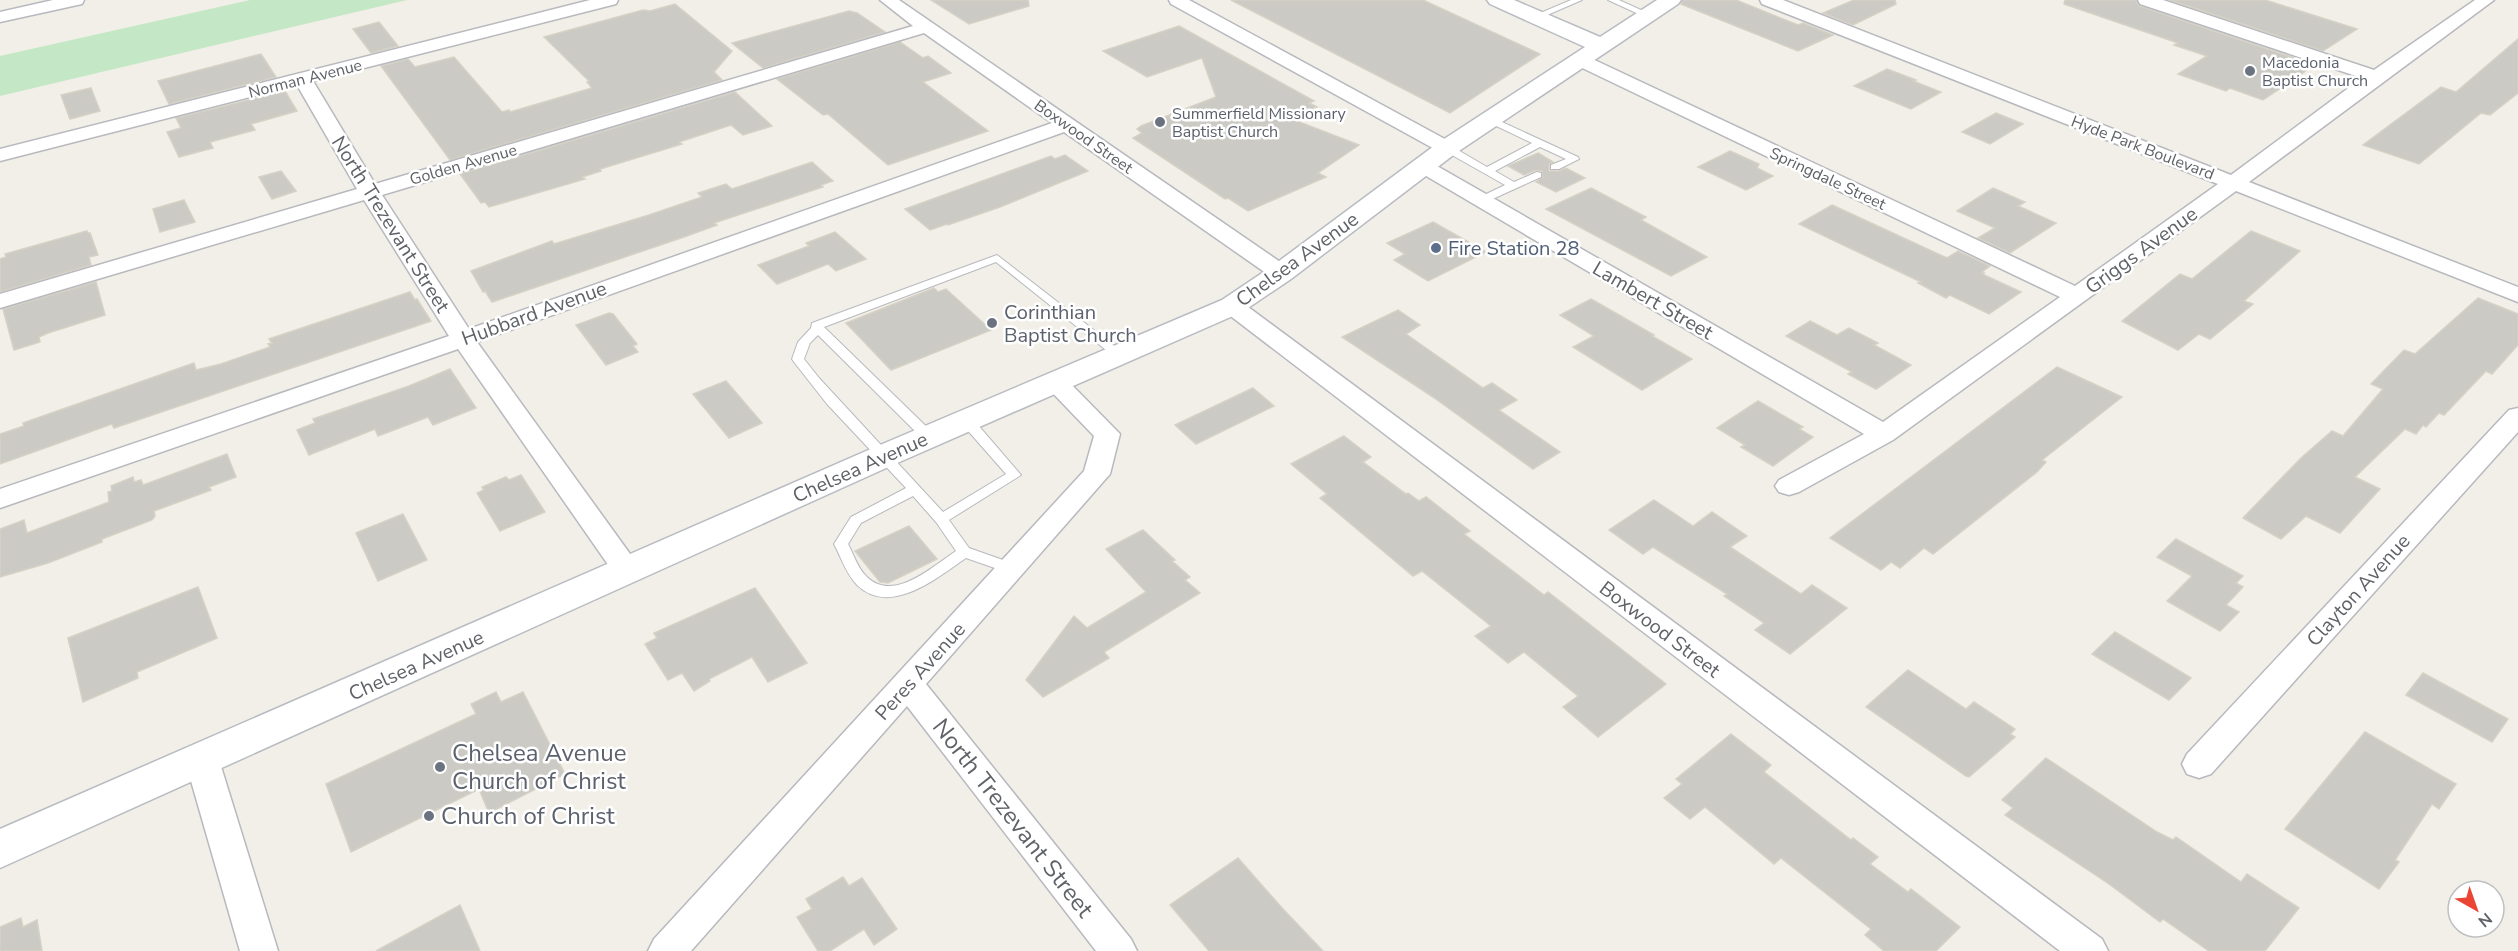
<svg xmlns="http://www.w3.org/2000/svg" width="2518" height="951" font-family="'Nunito Sans',sans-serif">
  <rect width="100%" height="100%" fill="#f1efe7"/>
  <polygon fill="#c4e8c5" points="250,0 407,0 0,96 0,56"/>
  <g fill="#cccac4" stroke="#d6d1c5" stroke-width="1.5">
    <polygon points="931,0 1028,0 1029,6 969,24"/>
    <polygon points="1231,0 1423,0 1540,54 1450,113"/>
    <polygon points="1683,0 1736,0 1798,25 1803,23 1833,35 1798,51 1681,4"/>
    <polygon points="1854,0 1895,0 1896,4 1853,25 1823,13"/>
    <polygon points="2065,0 2136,0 2139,6 2306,62 2301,65 2310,68 2263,100 2230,88 2226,91 2178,74 2207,56 2174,45 2178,43 2064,4"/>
    <polygon points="2170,0 2265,0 2357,29 2323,51"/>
    <polygon points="675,4 732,51 714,72 722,80 450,160 381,66 408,59 415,67 454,57 502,112 509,110 510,112 592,88 587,82 589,81 544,37 643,10 650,11"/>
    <polygon points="849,11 857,13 885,32 763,68 732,43"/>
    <polygon points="379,22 398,46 371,53 353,29"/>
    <polygon points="1179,26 1314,101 1309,103 1317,107 1289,118 1359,145 1318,173 1326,177 1248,211 1228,198 1225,199 1133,138 1142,133 1137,129 1141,126 1216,97 1202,58 1147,77 1103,51"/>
    <polygon points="2518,39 2518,93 2490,115 2481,113 2419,164 2363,145 2441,87 2456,92"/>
    <polygon points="900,42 923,58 928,56 951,73 923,82 988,131 888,165 828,114 823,115 777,79"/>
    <polygon points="261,54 276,77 169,104 158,81"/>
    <polygon points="1887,69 1916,80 1913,81 1941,92 1911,109 1854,86"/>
    <polygon points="91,88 100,111 70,119 61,95"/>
    <polygon points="285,91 297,111 251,124 255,130 210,142 213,148 179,157 167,132 181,128 176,118"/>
    <polygon points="735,92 772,126 743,135 731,125 679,142 682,144 600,169 601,171 582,177 585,179 489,207 485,202 481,203 460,174"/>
    <polygon points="1996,113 2023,124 1990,144 1962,132"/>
    <polygon points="1730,151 1759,164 1757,168 1773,176 1746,190 1698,167"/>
    <polygon points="1538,153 1553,162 1549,164 1549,171 1559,171 1566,168 1585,178 1556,192 1536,182 1543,177 1542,171 1536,170 1524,175 1508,166"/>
    <polygon points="1065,155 1088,171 1000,207 948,225 947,224 930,230 905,209 1051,156 1055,159"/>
    <polygon points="812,162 833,181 821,185 823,187 714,223 717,225 684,237 492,302 485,291 483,292 471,271 552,241 554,244 649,215 702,197 698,193 726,184 732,189"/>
    <polygon points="281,171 296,191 272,199 259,177"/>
    <polygon points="1591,188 1646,217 1641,220 1707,257 1671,276 1546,209"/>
    <polygon points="1993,188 2025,202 2018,206 2056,223 2010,253 1978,238 1995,228 1957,211"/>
    <polygon points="184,200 195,222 160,232 153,209"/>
    <polygon points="1832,205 1947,258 1958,251 1990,266 1982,272 1984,273 1982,274 2021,292 1989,314 1950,295 1946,298 1918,283 1921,282 1799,224"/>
    <polygon points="1433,222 1486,252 1428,281 1394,260 1405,254 1387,243"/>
    <polygon points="87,231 88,233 90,233 98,255 89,257 91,265 0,292 0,259 6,257 5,254"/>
    <polygon points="2251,231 2300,251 2244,301 2253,304 2210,339 2199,334 2178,350 2122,321 2180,274 2192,279"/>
    <polygon points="835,232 866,259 836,271 828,264 777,284 758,265 809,246 806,243"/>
    <polygon points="96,282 105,315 48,333 39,337 40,342 14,350 3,309"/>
    <polygon points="934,288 938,292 946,289 991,330 891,370 846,323"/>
    <polygon points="410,292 415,300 417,299 431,321 114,428 112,424 0,464 0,434 24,426 23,423 194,363 196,370 221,364 270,347 268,344 272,343 269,339"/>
    <polygon points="2478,298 2518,314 2518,345 2492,374 2486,371 2444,415 2439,413 2426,427 2423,425 2416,434 2405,429 2355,477 2380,489 2340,533 2306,516 2281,539 2243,518 2301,458 2332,431 2343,436 2383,389 2371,384 2404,350 2415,354"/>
    <polygon points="1591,299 1654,335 1652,336 1692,359 1642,390 1573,347 1594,336 1560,315"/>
    <polygon points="1398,310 1420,325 1406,334 1483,388 1492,383 1517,400 1499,410 1560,452 1533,469 1433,397 1342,337"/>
    <polygon points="609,313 613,314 637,344 633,346 638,352 606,365 576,325"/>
    <polygon points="1810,321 1837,335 1849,328 1878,343 1874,345 1911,365 1876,389 1848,374 1852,372 1786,336"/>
    <polygon points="2057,367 2122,397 2042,460 2046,462 2037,472 1933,554 1924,548 1900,568 1891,562 1881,570 1830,538"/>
    <polygon points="450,369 476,408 433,425 428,417 378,436 375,429 309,455 297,430 315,423 313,419 409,386"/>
    <polygon points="726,381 762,423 729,438 693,394"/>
    <polygon points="1253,388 1274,406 1196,444 1175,425"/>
    <polygon points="1758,401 1803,427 1799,429 1813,437 1773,466 1741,447 1745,445 1717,428"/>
    <polygon points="1344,436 1371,457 1363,462 1406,494 1408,493 1419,501 1426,497 1470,531 1464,534 1544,595 1548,592 1666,684 1598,737 1563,707 1578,696 1524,652 1508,663 1475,636 1491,626 1422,571 1413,576 1320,498 1327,494 1291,464"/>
    <polygon points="227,454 236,477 209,487 211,490 154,511 155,516 152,520 102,539 102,542 48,563 0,577 0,529 24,520 27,533 109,502 108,492 112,491 111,486 133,477 134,482 141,480 143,485 146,484"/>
    <polygon points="521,475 545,512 500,531 477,493 484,490 482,487 506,477 509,480"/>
    <polygon points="1654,500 1693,526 1712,512 1747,536 1730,547 1801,594 1812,585 1847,608 1790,654 1755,630 1764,623 1724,596 1727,594 1653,547 1643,554 1609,530"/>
    <polygon points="403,514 427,560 378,581 356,533"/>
    <polygon points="909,526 937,559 888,583 880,582 855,551"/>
    <polygon points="1143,530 1175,560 1172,561 1190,577 1185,580 1200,593 1104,652 1109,658 1043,697 1026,680 1074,616 1087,628 1146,592 1106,549"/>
    <polygon points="2176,539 2243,576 2236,583 2243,587 2226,605 2239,612 2220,631 2167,601 2192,576 2157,557"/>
    <polygon points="198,587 217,638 137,672 138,678 83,702 68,638"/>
    <polygon points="755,588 807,663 768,682 752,657 709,679 710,681 694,691 682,673 668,680 645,644 657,638 654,633"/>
    <polygon points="2115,632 2191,678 2169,700 2092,654"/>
    <polygon points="1908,670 1966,709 1974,702 2015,729 2010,734 2015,737 1969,777 1966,776 1866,707"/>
    <polygon points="2423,673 2508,719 2492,742 2406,695"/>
    <polygon points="496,692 501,702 523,692 565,774 489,813 479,789 351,852 326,784 476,714 471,704"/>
    <polygon points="2365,732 2456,784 2439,809 2432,804 2395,860 2399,862 2379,889 2285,829"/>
    <polygon points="1731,734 1771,765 1764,772 1851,840 1853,838 1878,857 1870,864 1908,892 1911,889 1960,927 1936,951 1884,951 1865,935 1871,929 1781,858 1774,864 1705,807 1690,819 1664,798 1682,784 1676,779"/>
    <polygon points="2046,758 2157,832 2173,840 2176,837 2241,882 2247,874 2299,908 2265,951 2209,951 2163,919 2160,922 2109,884 2005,815 2013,808 2002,800"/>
    <polygon points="1238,858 1283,909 1323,951 1209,951 1170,905"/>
    <polygon points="843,877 849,886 862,878 897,929 874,945 864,929 830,951 818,951 797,917 812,909 806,899"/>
    <polygon points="460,905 480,951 376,951"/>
    <polygon points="21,918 23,927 37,920 42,951 0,951 0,927"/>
  </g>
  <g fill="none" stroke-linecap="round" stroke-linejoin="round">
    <defs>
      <g id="lane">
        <polygon points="1571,0 1582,0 1538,19 1531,17"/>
        <polygon points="1608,0 1619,0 1652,15 1645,17"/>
        <polygon points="1491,117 1578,157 1579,159 1559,169 1551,169 1551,165 1566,159 1540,147 1495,171 1514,182 1537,172 1541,173 1541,177 1486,202 1478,202 1478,198 1505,185 1443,150 1443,146 1451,146 1487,167 1532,143 1488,122 1488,118"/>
        <path d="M997,255L1126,355L1124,358H1116L996,262L824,327L934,434L936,437L934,440H924L818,335L810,343L804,359L819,378L943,512L1006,474L962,424L961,421L962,418H972L1021,475L949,520L969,548L1017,565L1019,569L1017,573L1012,574L966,558C937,578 890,617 857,585C846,574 841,557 834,544L851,517L906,488L827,404L794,362L792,359L798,342L811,328L812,323ZM913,496L936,522L956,551C933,566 894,603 867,577C858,569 854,555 848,544L861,523Z"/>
      </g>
      <g id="street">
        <polygon points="53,0 84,0 82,4 0,22 0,12"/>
        <path d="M590,0H618L616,4L313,81L375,184L913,26L880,0H899L1289,268L1292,273L1289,278L1281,280L1273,278L1064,132L477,342L638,565L643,572L638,579L628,582L618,579L458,349L0,508V489L449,336L364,200L0,308V294L357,189L297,85L0,161V149ZM924,33L1052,123L469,329L382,195Z"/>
        <polygon points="1169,0 1189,0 1454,144 1457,148 1454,152 1440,152 1171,4"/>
        <polygon points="1760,0 1783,0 2231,175 2362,78 2140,4 2138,0 2163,0 2374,70 2475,0 2494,0 2249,182 2518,287 2518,302 2236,191 1893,440 1799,492 1789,495 1779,492 1775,486 1779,480 1864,434 1416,170 1413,166 1416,162 1430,162 1883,422 2060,297 1574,64 1571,60 1574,56 1586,56 2075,286 2218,184 1762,4"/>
        <polygon points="1232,299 1240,301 2102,939 2108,951 2060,951 1224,311 1220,306 1224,301"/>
        <polygon points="1056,375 1065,378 1120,434 1110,474 926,684 1131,939 1137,951 1096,951 907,706 691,951 648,951 654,939 1084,471 1094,436 1043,383 1047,378"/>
        <polygon points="2518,408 2518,432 2211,774 2199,778 2187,774 2182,764 2187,754 2509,410"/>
        <polygon points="202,746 214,750 219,760 278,951 240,951 185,760 190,750"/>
      </g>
      <polygon id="secondary" points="1487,0 1514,0 1600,37 1657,0 1681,0 1678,4 1456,153 1291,279 1242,312 895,464 0,868 0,829 873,448 1222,300 1271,267 1438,143 1585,47 1490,4"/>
    </defs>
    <use href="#lane" stroke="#b7b9be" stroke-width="2"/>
    <use href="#street" stroke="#b7b9be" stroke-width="3"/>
    <use href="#secondary" stroke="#b8bbc1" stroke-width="3"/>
    <use href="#lane" fill="#fff" fill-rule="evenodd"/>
    <use href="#street" fill="#fff" fill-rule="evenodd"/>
    <use href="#secondary" fill="#fff" fill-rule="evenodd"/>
  </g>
  <g fill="#6b7280" stroke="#fff" stroke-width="2">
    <circle cx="2250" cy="71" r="6"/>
    <circle cx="1160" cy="122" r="6"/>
    <circle cx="992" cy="323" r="6"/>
    <circle cx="440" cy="767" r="6"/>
    <circle cx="429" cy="816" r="6"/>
  </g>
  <circle fill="#5c6f8a" stroke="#fff" stroke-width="2" cx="1436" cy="248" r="6"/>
  <g text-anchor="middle" stroke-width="5" stroke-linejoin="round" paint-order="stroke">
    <g font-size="16" fill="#5b616d" stroke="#fff" text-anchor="start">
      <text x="2262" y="68">Macedonia<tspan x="2262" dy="18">Baptist Church</tspan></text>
      <text x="1172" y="119">Summerfield Missionary<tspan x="1172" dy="18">Baptist Church</tspan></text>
    </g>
    <g font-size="16" fill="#5f6267" stroke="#fff">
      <text transform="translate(305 78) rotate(-14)" y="6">Norman Avenue</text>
      <text transform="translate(1084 136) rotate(35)" y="6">Boxwood Street</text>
      <text transform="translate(2143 147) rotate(21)" y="6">Hyde Park Boulevard</text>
      <text transform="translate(463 164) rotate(-16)" y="6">Golden Avenue</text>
      <text transform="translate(1828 178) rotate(25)" y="6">Springdale Street</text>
    </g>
    <g font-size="20" fill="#5f6267" stroke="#fff">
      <text transform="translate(391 224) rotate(58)" y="7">North Trezevant Street</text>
      <text transform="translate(2141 250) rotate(-36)" y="7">Griggs Avenue</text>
      <text transform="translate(1297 259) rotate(-36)" y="7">Chelsea Avenue</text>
      <text transform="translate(1653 300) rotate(30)" y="7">Lambert Street</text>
      <text transform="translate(534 313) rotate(-20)" y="7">Hubbard Avenue</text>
      <text transform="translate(860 467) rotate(-24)" y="7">Chelsea Avenue</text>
      <text transform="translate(2358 590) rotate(-48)" y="7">Clayton Avenue</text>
      <text transform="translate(1660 629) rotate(37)" y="7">Boxwood Street</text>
      <text transform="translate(416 665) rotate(-24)" y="7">Chelsea Avenue</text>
      <text transform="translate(920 671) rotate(-48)" y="7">Peres Avenue</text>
    </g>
    <g font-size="20" fill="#4e5e75" stroke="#fff" text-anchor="start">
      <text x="1448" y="255">Fire Station 28</text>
    </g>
    <g font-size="20" fill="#5b616d" stroke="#fff" text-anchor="start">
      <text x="1004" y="319">Corinthian<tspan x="1004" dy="23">Baptist Church</tspan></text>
    </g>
    <g font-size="24" fill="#5b616d" stroke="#fff" text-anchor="start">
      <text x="452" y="761">Chelsea Avenue<tspan x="452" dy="28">Church of Christ</tspan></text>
      <text x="441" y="824">Church of Christ</text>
    </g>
    <g font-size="24" fill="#5f6267" stroke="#fff">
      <text transform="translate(1013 818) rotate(52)" y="8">North Trezevant Street</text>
    </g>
  </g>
  <g transform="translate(2476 909) rotate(140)"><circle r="28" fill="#ffffff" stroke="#bfc0c2" stroke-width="1.5"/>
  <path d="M0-4.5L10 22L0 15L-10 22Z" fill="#ea4534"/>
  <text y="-9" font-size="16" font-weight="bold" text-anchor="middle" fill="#5f6267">N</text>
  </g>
</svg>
